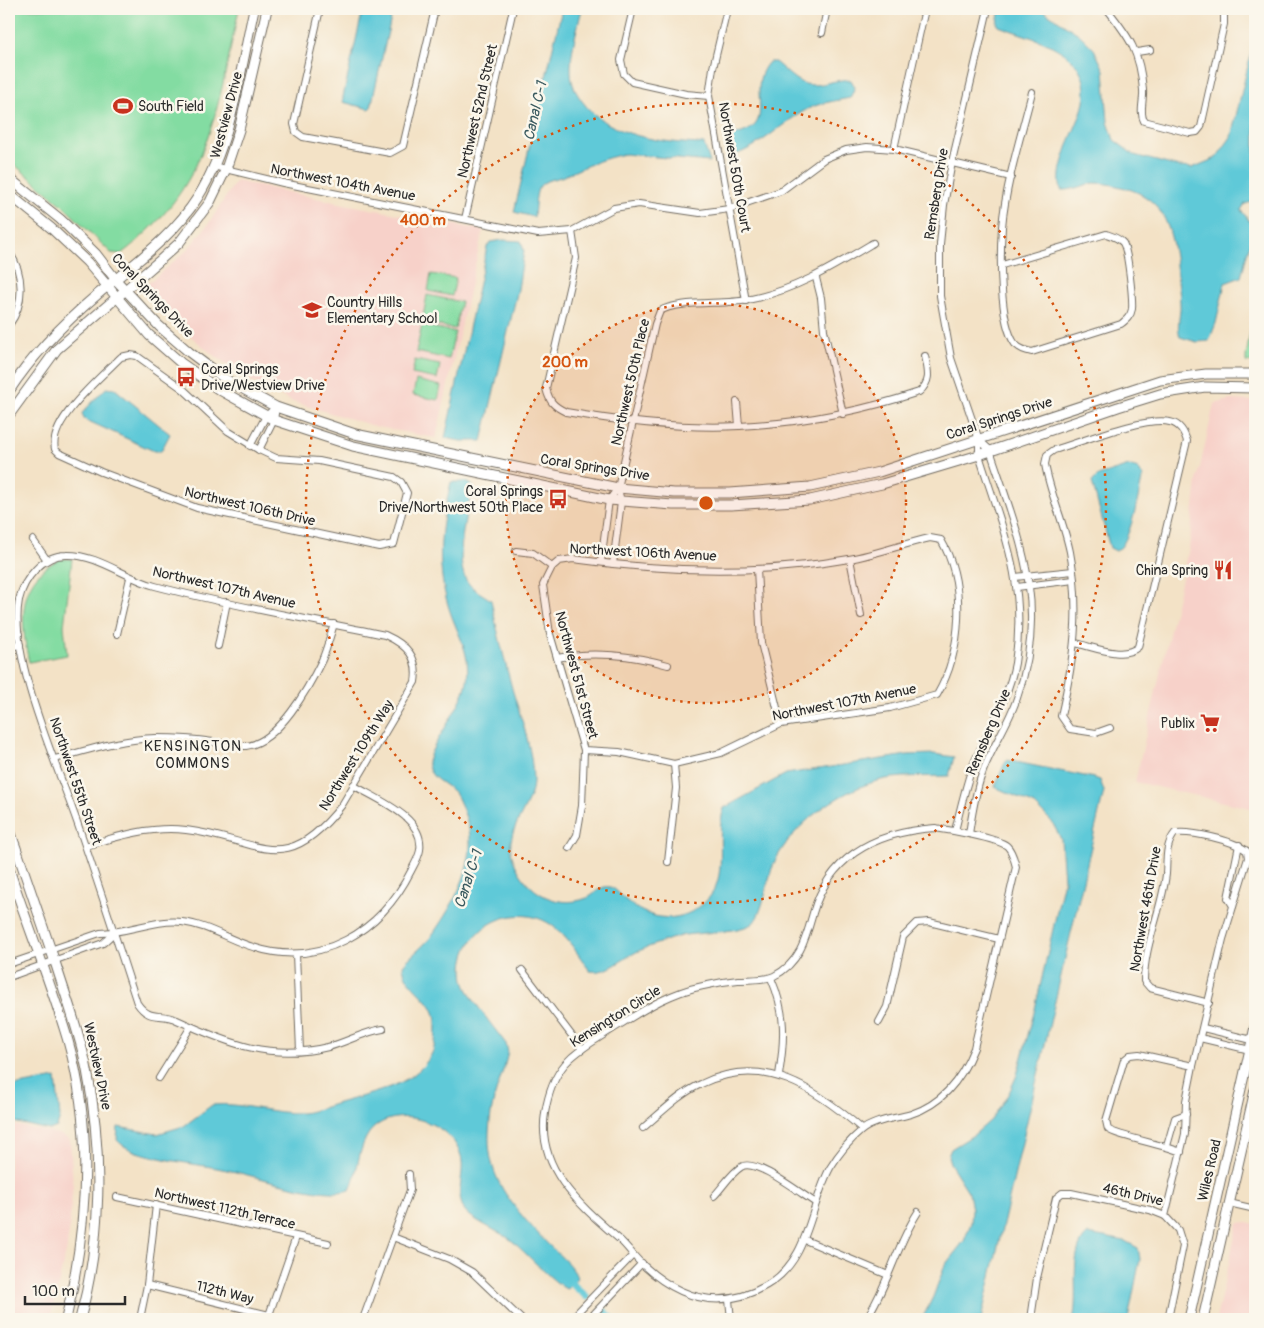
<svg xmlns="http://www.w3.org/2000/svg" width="1264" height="1328" font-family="Pangolin,sans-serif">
  <rect width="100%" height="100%" fill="#fbf7ec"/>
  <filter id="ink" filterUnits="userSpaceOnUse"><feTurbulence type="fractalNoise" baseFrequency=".02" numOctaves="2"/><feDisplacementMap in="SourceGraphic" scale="10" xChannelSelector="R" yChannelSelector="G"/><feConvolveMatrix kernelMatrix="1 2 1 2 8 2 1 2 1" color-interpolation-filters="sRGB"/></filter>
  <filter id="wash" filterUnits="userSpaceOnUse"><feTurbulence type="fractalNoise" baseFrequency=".0096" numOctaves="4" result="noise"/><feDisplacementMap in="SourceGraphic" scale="20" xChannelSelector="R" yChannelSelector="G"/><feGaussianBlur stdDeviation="1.12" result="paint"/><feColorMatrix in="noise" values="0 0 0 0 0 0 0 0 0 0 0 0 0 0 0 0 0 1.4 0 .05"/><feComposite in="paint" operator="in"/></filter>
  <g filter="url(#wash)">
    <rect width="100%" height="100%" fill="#f3e2c6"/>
    <g fill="#f7d1c9">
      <polygon points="236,181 344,204 483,230 436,438 378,427 293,402 252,381 212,354 144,297 145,286 185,252 207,226"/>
      <polygon points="1230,400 1255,401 1255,809 1135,782 1189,548 1197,481 1214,404"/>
      <polygon points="9,1124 59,1134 70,1140 73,1184 67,1248 50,1319 9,1319"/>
      <polygon points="1247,1222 1255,1224 1255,1319 1216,1319 1238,1223"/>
    </g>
    <g fill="#83dca2" stroke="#578466">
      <path d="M9,9H239C216,112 211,185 121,254L111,253L60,203L9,160Z"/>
      <polygon points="431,274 456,278 452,296 428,291"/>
      <polygon points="427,295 461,302 455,329 422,322"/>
      <polygon points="1255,301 1255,363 1246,362 1246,357"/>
      <polygon points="422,325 455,332 449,359 416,352"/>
      <polygon points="415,360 440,365 437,379 412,374"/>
      <polygon points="416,380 441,386 438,400 413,395"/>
      <path d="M61,559H72L64,626L67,655L29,662C20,622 17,577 61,559Z"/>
    </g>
    <g fill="#5ec9d8" stroke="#447a82">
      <polygon points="363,9 393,9 371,107 369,109 343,102 343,97"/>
      <path d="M562,9H582C577,30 570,52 571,73C571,83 576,93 582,101C608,137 663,143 704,144L710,162L625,154C603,158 586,166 566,175C556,180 544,178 538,189C535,196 535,209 534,217L514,212Z"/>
      <path d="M1000,9H1041L1080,35L1094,49L1104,70L1108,122L1114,140L1134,155L1179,167L1192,168L1216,158L1231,137L1255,36V201L1245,204L1241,210L1254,227L1241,277L1225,283L1216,323L1209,341L1197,342L1180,337C1176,325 1181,315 1180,303C1180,290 1177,278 1176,265C1171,225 1163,195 1117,186C1110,184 1102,183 1094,183C1083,184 1073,191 1061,190C1057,174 1063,160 1068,145C1073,131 1081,117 1084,102C1093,49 1034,40 999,26L997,23Z"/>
      <path d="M769,62H775C794,77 800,90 827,83C836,81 843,79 851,80L855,87L850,98C835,101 817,103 804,111C779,125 760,148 731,156L728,136C785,128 742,91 769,62Z"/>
      <polygon points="503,240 521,241 524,251 518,289 482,441 461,441 445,438 487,247 490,242"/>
      <polygon points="106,388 115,389 170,434 161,451 154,451 84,419 82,413"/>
      <path d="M1129,466L1138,469L1143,476C1139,491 1130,546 1116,551L1110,548L1092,482L1098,476Z"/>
      <path d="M451,482H467L473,486C467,509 452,565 469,584C474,590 484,595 491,600C497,631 505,662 513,692C522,721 533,750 533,781C533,806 504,830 512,856C522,888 553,911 587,898C595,895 599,885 610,887C617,889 621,897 627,901C651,922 682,924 705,902C731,878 714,837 724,808L786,774L907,755L934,754L954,757L949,776C927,777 897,775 877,781C836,793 795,823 775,861C767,878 764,910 754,922C744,933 697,932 680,936C667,940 653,945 641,950C623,957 610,974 590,971C578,955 567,935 550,924C511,899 455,932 464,980C466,994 496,1030 506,1044L508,1052C505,1068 498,1083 494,1099C478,1167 501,1194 545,1241C554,1251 575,1267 577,1278L567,1289C558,1287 522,1249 511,1240C499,1231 470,1220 464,1209C454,1192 467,1171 460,1153C448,1120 392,1103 369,1133C358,1148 358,1173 350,1190C323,1199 257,1176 227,1170C199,1164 170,1162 144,1154C135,1152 123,1147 117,1140L118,1127L157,1134L184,1126L212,1105C242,1102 272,1114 302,1113C313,1112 325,1107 335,1104C367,1094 414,1087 431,1055C436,1047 436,1032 436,1022C435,996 404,989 403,965C411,955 422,948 430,938C450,910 472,874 470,838C470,826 463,809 458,798C453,785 431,782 428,766C425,751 464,706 467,681C471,650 456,633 448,605C435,562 441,524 451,482Z"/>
      <polygon points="1006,760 1094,778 1100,780 1104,791 981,1319 922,1319 933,1297 945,1265 964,1241 971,1223 972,1210 969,1193 950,1163 948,1156 951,1149 975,1134 991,1120 1009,1093 1017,1075 1035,1009 1064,880 1061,839 1052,822 1035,805 995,787"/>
      <polygon points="56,1078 60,1117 57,1127 49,1130 9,1121 9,1087"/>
      <path d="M1088,1234L1125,1241L1138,1248L1140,1259L1128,1319H1073C1080,1296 1067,1251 1088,1234Z"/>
    </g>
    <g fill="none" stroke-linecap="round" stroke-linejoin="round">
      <g stroke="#5ec9d8" stroke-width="7">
        <polyline points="565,1278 587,1297"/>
        <polyline points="603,1310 613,1319"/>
      </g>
    </g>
  </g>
  <g filter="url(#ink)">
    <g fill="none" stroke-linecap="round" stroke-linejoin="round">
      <defs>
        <g id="street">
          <polyline points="320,9 294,124 296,132 303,137 390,153 403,146 435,9"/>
          <polyline points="633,9 621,60 624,74 632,82 686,94 709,96"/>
          <polyline points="727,9 713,68 709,96 746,301"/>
          <path d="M1107,9C1130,38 1140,52 1143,90C1144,100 1139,112 1144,121L1190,133L1197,132L1201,127L1224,24V9"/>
          <polyline points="822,33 827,9"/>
          <polyline points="1137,52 1150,50"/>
          <polyline points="894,149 925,9"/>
          <polyline points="213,166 283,183 538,234 572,231 614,208 639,204 700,213 729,209 781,191 824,159 846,150 867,147 894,149 1011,177"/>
          <polyline points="465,219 513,9"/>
          <path d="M572,231L576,258L546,388C549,401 553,406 566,412C623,422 680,429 739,426"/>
          <path d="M9,252C24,273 25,304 9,325"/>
          <path d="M1002,265L1106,234C1112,236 1119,238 1123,243C1128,251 1133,299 1132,309C1131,316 1126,320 1121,324L1032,352C1026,351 1020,349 1015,344C999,322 1000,254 1002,227C1006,182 1021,136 1032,92"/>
          <polyline points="816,278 821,298 824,330 843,414"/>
          <path d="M130,355L137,356L183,389L228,431L259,450L276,458L319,461L394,477L401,482L407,493L394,544L379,547L197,508L101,472L59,453L55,449C48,421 103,375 121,357Z"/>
          <path d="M737,402L739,426C802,423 859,412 919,392C932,381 928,371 925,356"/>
          <polyline points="250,446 266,416 276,407"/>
          <polyline points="259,450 274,420 276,407"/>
          <polyline points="33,540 47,560"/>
          <polyline points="516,551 533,553 552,567"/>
          <polyline points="850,559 861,615"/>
          <polyline points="601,562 609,500 618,488"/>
          <path d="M613,564L621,502L618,488L655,324L660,311C677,300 724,305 747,300C794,291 833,267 873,243"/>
          <polyline points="757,569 761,643 781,724"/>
          <polyline points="1015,577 1073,571"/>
          <polyline points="1017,587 1074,580"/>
          <polyline points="117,634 130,578"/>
          <polyline points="9,636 19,634"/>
          <path d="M1075,643C1094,647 1123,660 1138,647L1187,441C1184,432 1180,424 1170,422C1145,416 1081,442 1054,450L1047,455L1045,464C1050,494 1064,522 1070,552C1081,609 1074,660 1061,716L1070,729L1096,733L1110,728"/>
          <polyline points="218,646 227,602"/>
          <polyline points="9,647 20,645"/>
          <path d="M557,658C592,651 633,655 668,665"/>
          <path d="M55,759C88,750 121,739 156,738C175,738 194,739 213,742C224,743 234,747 246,746C278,743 309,687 322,660C327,649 330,636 334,624"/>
          <path d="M935,828C949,830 997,838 1007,846C1013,852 1014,860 1016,867L974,1048C962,1078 943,1104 911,1114C894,1119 874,1120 861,1131C850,1140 838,1155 830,1168C809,1207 810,1260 767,1285C721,1312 680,1299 643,1265C634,1257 628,1247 619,1239C581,1206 536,1169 545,1113C548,1095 553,1078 565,1064C577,1050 593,1042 608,1032C639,1013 667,993 703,986C715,983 727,981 738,980C749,979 764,981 774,976C800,963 806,938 813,913C830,854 878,832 935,828Z"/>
          <path d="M955,831C960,810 965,788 972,768C986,733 1008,701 1015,663C1028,584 1002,528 979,455V440L951,358L940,296V244L944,205L952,162L988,9"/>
          <path d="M969,834C972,814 975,793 982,774C991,748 1008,725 1017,698C1050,606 1019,537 990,450L979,440"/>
          <path d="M86,846C118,836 152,826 186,830C261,839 283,880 342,805L415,682C419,657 407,645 385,635C309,619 231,606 155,586C125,578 98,554 66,555C43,555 24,578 19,600C8,657 58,767 77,822C98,882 117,942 137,1003C150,1022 159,1012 177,1020C227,1043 271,1061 328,1047C347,1042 363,1032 383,1029"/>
          <path d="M569,848L577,835L582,806L584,750L550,634L543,585L552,567L559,561L573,559C665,572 758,575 849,559C877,554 903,544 930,538L941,540C967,584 962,652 937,695L890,708L781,724L721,753L674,764L619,752L584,750"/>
          <polyline points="668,862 676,788 674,764"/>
          <polyline points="1233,906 1228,898 1239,845"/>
          <polyline points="296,954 300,1051"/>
          <path d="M9,964L100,933C128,933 154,919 182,922C208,925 229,940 253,947C321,969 381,931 411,871C414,865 419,857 420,850C425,817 376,799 353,785"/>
          <polyline points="522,970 582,1049"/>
          <polyline points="9,977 103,943 114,933"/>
          <path d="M771,978C786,1013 785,1038 779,1075"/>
          <polyline points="879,1022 887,1007 903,937 917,923 929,922 999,939"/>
          <polyline points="1203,1028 1252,1040"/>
          <polyline points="1200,1038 1250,1050"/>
          <polyline points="159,1078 190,1028"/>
          <path d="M643,1128C661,1113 679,1094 701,1084C764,1053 816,1089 862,1129"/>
          <polyline points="1167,1146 1175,1118 1186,1114"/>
          <path d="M1181,1152C1168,1146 1113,1135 1108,1129C1107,1127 1107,1124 1106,1121L1124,1060L1130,1055L1139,1054L1193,1066"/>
          <path d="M714,1196C722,1188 731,1173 741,1167C755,1157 801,1194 816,1203"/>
          <polyline points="117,1197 328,1243"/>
          <polyline points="1229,1203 1255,1209"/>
          <path d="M1165,1216L1185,1134L1186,1101L1193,1066L1223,939L1248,858L1247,851C1233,840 1192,831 1175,833C1165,845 1167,860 1166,874C1162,910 1144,945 1144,981L1150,988L1209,1003"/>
          <polyline points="393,1237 449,1259 472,1272 521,1319"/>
          <polyline points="805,1240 888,1275"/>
          <polyline points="147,1285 269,1315"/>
          <polyline points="729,1300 731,1319"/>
          <polyline points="268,1318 296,1237"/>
          <polyline points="140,1319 147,1285 156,1205"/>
          <polyline points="363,1319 410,1190 409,1174"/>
          <polyline points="571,1319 633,1255"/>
          <polyline points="589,1319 642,1263"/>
          <path d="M866,1319C888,1286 896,1246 918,1212"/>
          <polyline points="1031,1319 1037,1278 1056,1198 1062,1193 1071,1193 1150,1210 1165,1216 1178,1230 1183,1246 1168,1319"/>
        </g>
        <g id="secondary">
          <polyline points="9,178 60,219 96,254 116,280 159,326 189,352 225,379 276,407 355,434 618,488 674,493 730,493 810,487 879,472 1160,380 1206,374 1255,374"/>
          <polyline points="9,194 51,228 87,262 149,335 181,363 218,389 274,420 353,446 609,500 673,505 731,505 810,500 882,484 979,455 1118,407 1160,394 1205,387 1255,388"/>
          <path d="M9,391C33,354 65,322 98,294C134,263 172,238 198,197C232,142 240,71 254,9"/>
          <polyline points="9,415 57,349 158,262 179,243 210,202 226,169 239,130 267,9"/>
          <path d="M9,828C25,873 40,919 56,965C67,1000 80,1034 87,1070C103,1151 102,1239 80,1319"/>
          <path d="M9,869C28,927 51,983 68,1041C94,1132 87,1229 66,1319"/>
          <polyline points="1189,1319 1255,1027"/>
          <polyline points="1203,1319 1255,1090"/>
        </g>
      </defs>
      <use href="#street" stroke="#716b61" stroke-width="8"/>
      <use href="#secondary" stroke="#716b61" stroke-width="11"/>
      <use href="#street" stroke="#fff" stroke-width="6"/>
      <use href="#secondary" stroke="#fff" stroke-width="9"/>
    </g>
  </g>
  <circle cx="706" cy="503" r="200" fill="#d5540f" fill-opacity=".12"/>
  <g fill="none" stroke="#d5540f" stroke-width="2.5" stroke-dasharray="2.5 5">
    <circle cx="706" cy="503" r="200"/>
    <circle cx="706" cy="503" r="400"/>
  </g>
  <defs>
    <symbol id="stadium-bare" viewBox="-9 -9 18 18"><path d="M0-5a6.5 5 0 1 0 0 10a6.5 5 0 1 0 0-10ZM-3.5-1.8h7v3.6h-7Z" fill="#c8321e" stroke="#fbf7ec" stroke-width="2.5" paint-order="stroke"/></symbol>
    <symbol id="school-bare" viewBox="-9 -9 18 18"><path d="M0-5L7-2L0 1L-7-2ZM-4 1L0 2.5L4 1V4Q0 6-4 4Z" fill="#c8321e" stroke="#fbf7ec" stroke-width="2.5" paint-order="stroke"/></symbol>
    <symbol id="bus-bare" viewBox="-9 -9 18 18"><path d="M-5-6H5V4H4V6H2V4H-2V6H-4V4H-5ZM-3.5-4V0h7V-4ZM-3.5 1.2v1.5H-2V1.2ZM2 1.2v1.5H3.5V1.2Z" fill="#c8321e" stroke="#fbf7ec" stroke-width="2.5" paint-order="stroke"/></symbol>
    <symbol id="restaurant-bare" viewBox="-9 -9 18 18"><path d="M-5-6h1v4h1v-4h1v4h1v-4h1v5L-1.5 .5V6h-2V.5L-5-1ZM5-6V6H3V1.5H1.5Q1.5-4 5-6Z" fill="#c8321e" stroke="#fbf7ec" stroke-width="2.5" paint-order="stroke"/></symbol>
    <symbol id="supermarket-bare" viewBox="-9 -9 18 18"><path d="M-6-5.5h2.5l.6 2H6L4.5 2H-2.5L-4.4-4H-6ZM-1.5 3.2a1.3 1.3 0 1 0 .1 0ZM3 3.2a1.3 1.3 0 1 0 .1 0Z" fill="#c8321e" stroke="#fbf7ec" stroke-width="2.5" paint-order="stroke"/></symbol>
  </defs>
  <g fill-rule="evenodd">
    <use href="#stadium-bare" x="109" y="92" width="28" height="28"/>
    <use href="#school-bare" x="298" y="296" width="28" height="28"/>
    <use href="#bus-bare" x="172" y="363" width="28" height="28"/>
    <use href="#bus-bare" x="544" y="485" width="28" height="28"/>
    <use href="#restaurant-bare" x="1209" y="556" width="28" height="28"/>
    <use href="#supermarket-bare" x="1196" y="709" width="28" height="28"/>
  </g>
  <g text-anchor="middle" stroke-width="5" stroke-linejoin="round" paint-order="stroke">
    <g font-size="14" fill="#2b2b2b" stroke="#fbf7ec" text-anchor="start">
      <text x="138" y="111">South Field</text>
      <text x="327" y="307">Country Hills<tspan x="327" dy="16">Elementary School</tspan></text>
      <text x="201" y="374">Coral Springs<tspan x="201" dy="16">Drive/Westview Drive</tspan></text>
      <text x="543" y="496" text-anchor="end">Coral Springs<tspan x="543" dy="16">Drive/Northwest 50th Place</tspan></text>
      <text x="1208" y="575" text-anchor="end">China Spring</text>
      <text x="1195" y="728" text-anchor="end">Publix</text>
    </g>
    <g font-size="14" fill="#2b2b2b" stroke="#fbf7ec">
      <text transform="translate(477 111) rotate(-77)" y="5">Northwest 52nd Street</text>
      <text transform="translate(226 115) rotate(-75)" y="5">Westview Drive</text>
      <text transform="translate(735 167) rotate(80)" y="5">Northwest 50th Court</text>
      <text transform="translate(343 182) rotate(11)" y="5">Northwest 104th Avenue</text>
      <text transform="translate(936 194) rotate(-81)" y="5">Remsberg Drive</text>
      <text transform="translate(153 295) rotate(46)" y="5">Coral Springs Drive</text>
      <text transform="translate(630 382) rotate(-77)" y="5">Northwest 50th Place</text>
      <text transform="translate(999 418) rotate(-18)" y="5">Coral Springs Drive</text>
      <text transform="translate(595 467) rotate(9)" y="5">Coral Springs Drive</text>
      <text transform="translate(250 506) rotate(13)" y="5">Northwest 106th Drive</text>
      <text transform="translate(643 552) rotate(3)" y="5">Northwest 106th Avenue</text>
      <text transform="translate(224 587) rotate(13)" y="5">Northwest 107th Avenue</text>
      <text transform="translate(577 675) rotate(75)" y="5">Northwest 51st Street</text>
      <text transform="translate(844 702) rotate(-11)" y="5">Northwest 107th Avenue</text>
      <text transform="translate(988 732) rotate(-67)" y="5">Remsberg Drive</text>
      <text transform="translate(356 755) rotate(-58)" y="5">Northwest 109th Way</text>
      <text transform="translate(76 781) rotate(71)" y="5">Northwest 55th Street</text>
      <text transform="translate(1145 909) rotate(-80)" y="5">Northwest 46th Drive</text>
      <text transform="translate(615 1016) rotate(-32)" y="5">Kensington Circle</text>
      <text transform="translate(98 1066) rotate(78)" y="5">Westview Drive</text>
      <text transform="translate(1209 1170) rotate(-77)" y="5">Wiles Road</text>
      <text transform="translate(1133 1194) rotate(13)" y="5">46th Drive</text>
      <text transform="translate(225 1208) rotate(13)" y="5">Northwest 112th Terrace</text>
      <text transform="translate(225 1292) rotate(14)" y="5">112th Way</text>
    </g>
    <g font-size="15" font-style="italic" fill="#3a5a5f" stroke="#fbf7ec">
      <text transform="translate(535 111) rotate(-77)" y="5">Canal C-1</text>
      <text transform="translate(468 879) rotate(-72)" y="5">Canal C-1</text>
    </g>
    <g font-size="15" letter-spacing="1" fill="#2b2b2b" stroke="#fbf7ec">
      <text x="193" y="751">KENSINGTON<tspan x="193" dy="17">COMMONS</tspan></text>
    </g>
  </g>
  <circle cx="706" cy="503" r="8" fill="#d5540f" stroke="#fbf7ec" stroke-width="2.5"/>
  <g font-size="15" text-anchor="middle" font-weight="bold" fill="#d5540f" stroke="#fbf7ec" stroke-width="5" stroke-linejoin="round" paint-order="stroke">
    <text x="423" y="225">400 m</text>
    <text x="565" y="367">200 m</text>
  </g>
  <rect width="1264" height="1328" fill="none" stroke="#fbf7ec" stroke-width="30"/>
  <path d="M25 1296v8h100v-8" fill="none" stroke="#2b2b2b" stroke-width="2.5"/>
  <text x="32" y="1296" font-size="15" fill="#2b2b2b" stroke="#fbf7ec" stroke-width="4" paint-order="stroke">100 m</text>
</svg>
